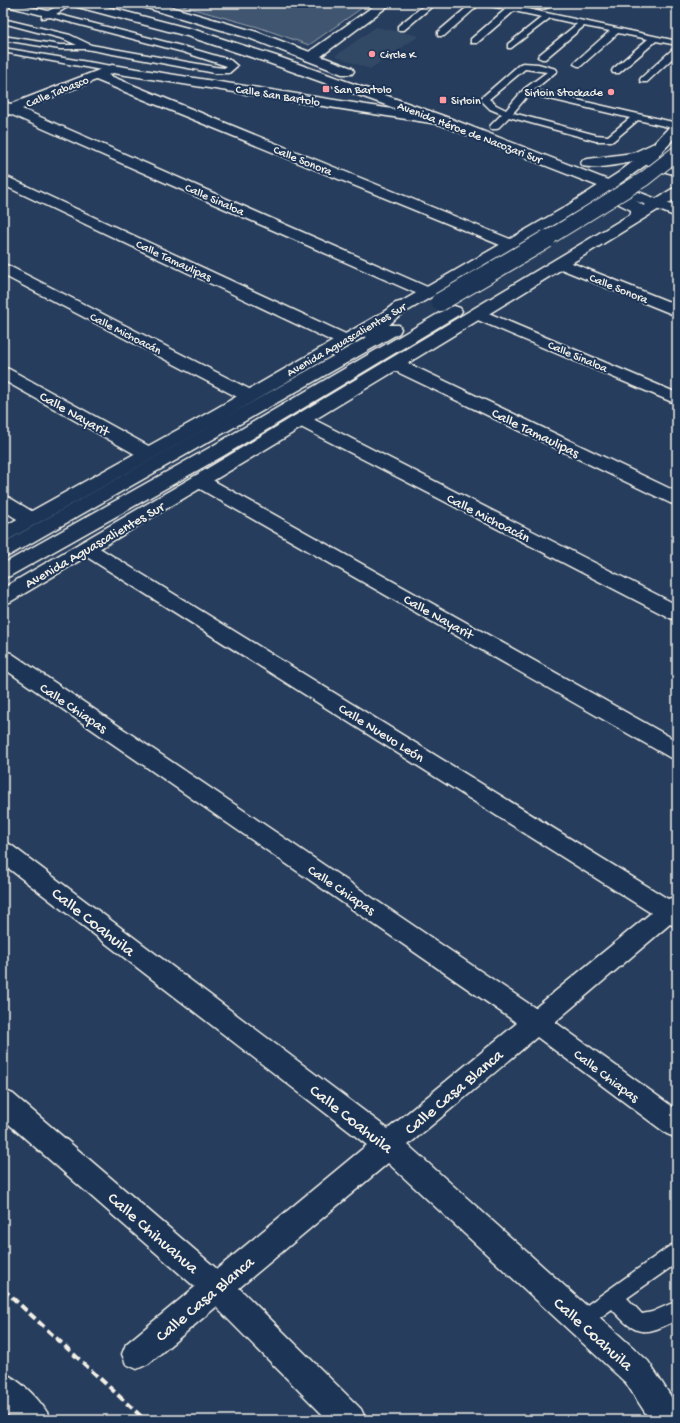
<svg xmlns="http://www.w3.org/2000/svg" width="680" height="1423" font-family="'Gochi Hand',sans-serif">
  <rect width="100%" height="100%" fill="#263d5d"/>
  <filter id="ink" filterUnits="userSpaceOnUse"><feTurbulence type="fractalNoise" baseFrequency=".025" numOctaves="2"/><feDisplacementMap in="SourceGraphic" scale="8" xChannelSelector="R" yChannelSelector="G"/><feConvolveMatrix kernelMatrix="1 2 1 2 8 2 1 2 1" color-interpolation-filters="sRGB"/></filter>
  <g filter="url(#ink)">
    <polygon fill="#334966" points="376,27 419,36 370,69 335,56"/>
    <polygon fill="#40546f" stroke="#9aa2ac" points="172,3 369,3 309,45 258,27"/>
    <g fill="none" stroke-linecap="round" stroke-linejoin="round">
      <defs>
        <g id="service">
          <polygon points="3,3 15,3 48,11 64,3 74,3 56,14 189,48 230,60 237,66 229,73 215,73 86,49 60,49 3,40 3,36 60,45 77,45 64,39 3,23 3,19 70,35 91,45 215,67 224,68 227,66 183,52 50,17 42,18 42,15 3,5"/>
          <polygon points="427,3 436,3 404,30 398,30 398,26"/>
          <polygon points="472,3 481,3 444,36 438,36 438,32"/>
          <polygon points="484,3 499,3 677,41 677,45 656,41 619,73 613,73 612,71 613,69 648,39 618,33 581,66 578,66 574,64 575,62 610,31 584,26 545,59 542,59 538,57 539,55 577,24 550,18 511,48 508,48 508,44 542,17 514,11 477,43 471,43 471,39 506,9 485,5"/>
          <path d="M526,3H555C547,11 536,9 526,7Z"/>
          <polygon points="3,48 112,66 116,69 112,72 3,52"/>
          <polygon points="674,48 677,48 677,54 647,82 641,82 640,80 641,78"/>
          <path d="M523,63L538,64L556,69L557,71L534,90L677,123V129L638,120L613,141H596L509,117L497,129H491L490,127L491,125L502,114L490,109L480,99L520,64ZM525,69L547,72L524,89L506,110L496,105L489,99ZM529,94L630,118L608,136L596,135L513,113Z"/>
          <path d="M677,1243V1263L627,1298L642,1314L652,1312L677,1301V1320C644,1336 637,1337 612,1309L587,1327L580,1330L573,1327L570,1321L573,1315L670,1246Z"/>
        </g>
        <g id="minor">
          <polygon points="378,3 392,3 316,60 306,60 305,57 306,54"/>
          <polygon points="112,65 449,118 451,121 449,124 444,125 113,73 108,75 515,241 518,244 515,247 510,249 505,247 96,80 22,109 432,289 434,292 432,295 426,297 420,295 10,114 3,116 3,102 11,104"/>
          <polygon points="3,175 350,336 352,340 350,344 344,345 338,344 3,185"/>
          <polygon points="562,259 677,305 677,316 556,267 554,264 556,261"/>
          <polygon points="3,264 9,266 255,392 258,396 255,400 249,401 243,400 3,275"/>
          <polygon points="479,309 677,393 677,404 473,318 471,314 473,310"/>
          <polygon points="395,359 401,360 677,492 677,505 670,503 389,368 386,364 389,360"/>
          <polygon points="3,368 9,369 154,449 156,453 154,457 147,459 140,457 3,380"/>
          <polygon points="301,415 307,416 677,605 677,620 670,618 295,424 292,420 295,416"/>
          <polygon points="200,475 207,477 677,741 677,759 669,757 193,485 191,481 193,477"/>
          <path d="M3,496L10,498L38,515L41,519L38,523C24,526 14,517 3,510Z"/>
          <polygon points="86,542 93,544 668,899 677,896 677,927 670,924 555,1022 677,1110 677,1138 667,1134 537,1037 408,1145 648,1361 677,1406 677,1420 650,1420 626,1383 388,1163 239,1288 361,1409 366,1420 328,1420 216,1307 148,1364 137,1369 126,1364 122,1354 126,1344 195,1287 3,1119 3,1090 13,1094 217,1269 367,1145 3,864 3,842 11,845 388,1129 517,1023 3,668 3,651 11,653 535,1008 651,913 79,552 76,548 79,544"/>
          <path d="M3,1373C21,1380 43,1402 51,1420H13L3,1410Z"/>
        </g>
        <path id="tertiary" d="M677,123V135L659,155V159L665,163L677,166V175L655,169L647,164L608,192L629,196L644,206L672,189L677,188V198C456,335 234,469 10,602L3,603V588L193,477L631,214V210L615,202H593L227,417L10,539L3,541V527L215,409L562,209L618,173L647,151L672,124Z"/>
        <g id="secondary">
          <polygon points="72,3 92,3 195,30 276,56 449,118 677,207 677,217 439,124 266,62 187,36 74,6"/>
          <polygon points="138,3 157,3 257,32 352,68 354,71 352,74 342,74 249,38 140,6"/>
          <path d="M663,139L668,140L670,143C659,159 601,171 583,166L581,163L583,160L588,159L633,153Z"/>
        </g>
        <g id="primary">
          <path d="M400,302L406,304L408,307L389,325H399L401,329L399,333L10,555L3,557V543L367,337L362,336L360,332C361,330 391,306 394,304C395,303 399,302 400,302Z"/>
          <polygon points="454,306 460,308 462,311 460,314 223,456 10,576 3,578 3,564 209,448 448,308"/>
        </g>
      </defs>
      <use href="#service" stroke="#f4f1e8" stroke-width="3"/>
      <use href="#minor" stroke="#f4f1e8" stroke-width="3"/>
      <use href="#tertiary" stroke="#f4f1e8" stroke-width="3"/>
      <use href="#secondary" stroke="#f4f1e8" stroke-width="3"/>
      <use href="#primary" stroke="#f4f1e8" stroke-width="3"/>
      <use href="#service" fill="#1d3557" fill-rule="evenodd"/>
      <use href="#minor" fill="#1d3557" fill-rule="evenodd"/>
      <use href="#tertiary" fill="#1d3557" fill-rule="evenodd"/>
      <use href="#secondary" fill="#1d3557" fill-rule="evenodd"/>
      <use href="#primary" fill="#1d3557" fill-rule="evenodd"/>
      <polyline stroke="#f4f1e8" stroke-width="4" stroke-dasharray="8 4" stroke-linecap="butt" points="3,1289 145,1420"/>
      <defs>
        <polyline id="primary-bridge-far1" points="545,240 644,179 677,153"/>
        <polyline id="primary-bridge" points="440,302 547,239"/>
      </defs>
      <use href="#primary-bridge-far1" stroke="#f4f1e8" stroke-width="16" stroke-linecap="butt"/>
      <use href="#primary-bridge" stroke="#f4f1e8" stroke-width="20" stroke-linecap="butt"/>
      <use href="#primary-bridge-far1" stroke="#1d3557" stroke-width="14"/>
      <use href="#primary-bridge" stroke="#1d3557" stroke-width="18"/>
    </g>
  </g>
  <g fill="#ff9aa2" stroke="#1d3557" stroke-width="1.5">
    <circle cx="372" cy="54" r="4"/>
    <rect x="322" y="85" width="8" height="8" rx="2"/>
    <circle cx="611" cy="92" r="4"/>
    <rect x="439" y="96" width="8" height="8" rx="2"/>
  </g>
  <g text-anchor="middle" stroke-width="4" stroke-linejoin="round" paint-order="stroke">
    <g font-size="12" fill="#f4f1e8" stroke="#1d3557" text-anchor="start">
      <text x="380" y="58">Circle K</text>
      <text x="334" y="93">San Bartolo</text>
      <text x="603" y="96" text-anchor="end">Sirloin Stockade</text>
      <text x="451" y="104">Sirloin</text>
    </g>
    <g font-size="12" fill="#f4f1e8" stroke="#1d3557">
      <text transform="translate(57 91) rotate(-22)" y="4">Calle Tabasco</text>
      <text transform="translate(278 95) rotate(9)" y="4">Calle San Bartolo</text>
      <text transform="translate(470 132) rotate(21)" y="4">Avenida Héroe de Nacozari Sur</text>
      <text transform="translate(303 160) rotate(22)" y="4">Calle Sonora</text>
      <text transform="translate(215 199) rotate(24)" y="4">Calle Sinaloa</text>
      <text transform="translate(174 260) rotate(25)" y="4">Calle Tamaulipas</text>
      <text transform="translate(619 288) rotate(22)" y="4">Calle Sonora</text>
      <text transform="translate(126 333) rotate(27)" y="4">Calle Michoacán</text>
      <text transform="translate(346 339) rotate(-30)" y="4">Avenida Aguascalientes Sur</text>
      <text transform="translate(578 356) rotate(23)" y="4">Calle Sinaloa</text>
    </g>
    <g font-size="14" fill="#f4f1e8" stroke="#1d3557">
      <text transform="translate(75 413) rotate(29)" y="5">Calle Nayarit</text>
      <text transform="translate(536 432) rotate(26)" y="5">Calle Tamaulipas</text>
      <text transform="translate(489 517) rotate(27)" y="5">Calle Michoacán</text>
      <text transform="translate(94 544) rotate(-30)" y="5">Avenida Aguascalientes Sur</text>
      <text transform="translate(439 616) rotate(29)" y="5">Calle Nayarit</text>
      <text transform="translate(74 707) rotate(34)" y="5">Calle Chiapas</text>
      <text transform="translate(382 732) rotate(32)" y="5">Calle Nuevo León</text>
      <text transform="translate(342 889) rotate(34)" y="5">Calle Chiapas</text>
      <text transform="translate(607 1075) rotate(37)" y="5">Calle Chiapas</text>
    </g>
    <g font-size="17" fill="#f4f1e8" stroke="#1d3557">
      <text transform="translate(94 921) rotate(38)" y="6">Calle Coahuila</text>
      <text transform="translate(453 1091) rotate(-40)" y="6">Calle Casa Blanca</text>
      <text transform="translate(352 1118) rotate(38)" y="6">Calle Coahuila</text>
      <text transform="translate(154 1232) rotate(41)" y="6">Calle Chihuahua</text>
      <text transform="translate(204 1298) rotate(-40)" y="6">Calle Casa Blanca</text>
      <text transform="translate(594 1333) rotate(42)" y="6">Calle Coahuila</text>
    </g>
  </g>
  <rect width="680" height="1423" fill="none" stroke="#1d3557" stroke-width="16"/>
  <rect x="8" y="8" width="664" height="1407" fill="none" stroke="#f4f1e8" stroke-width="1.5" filter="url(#ink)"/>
</svg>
